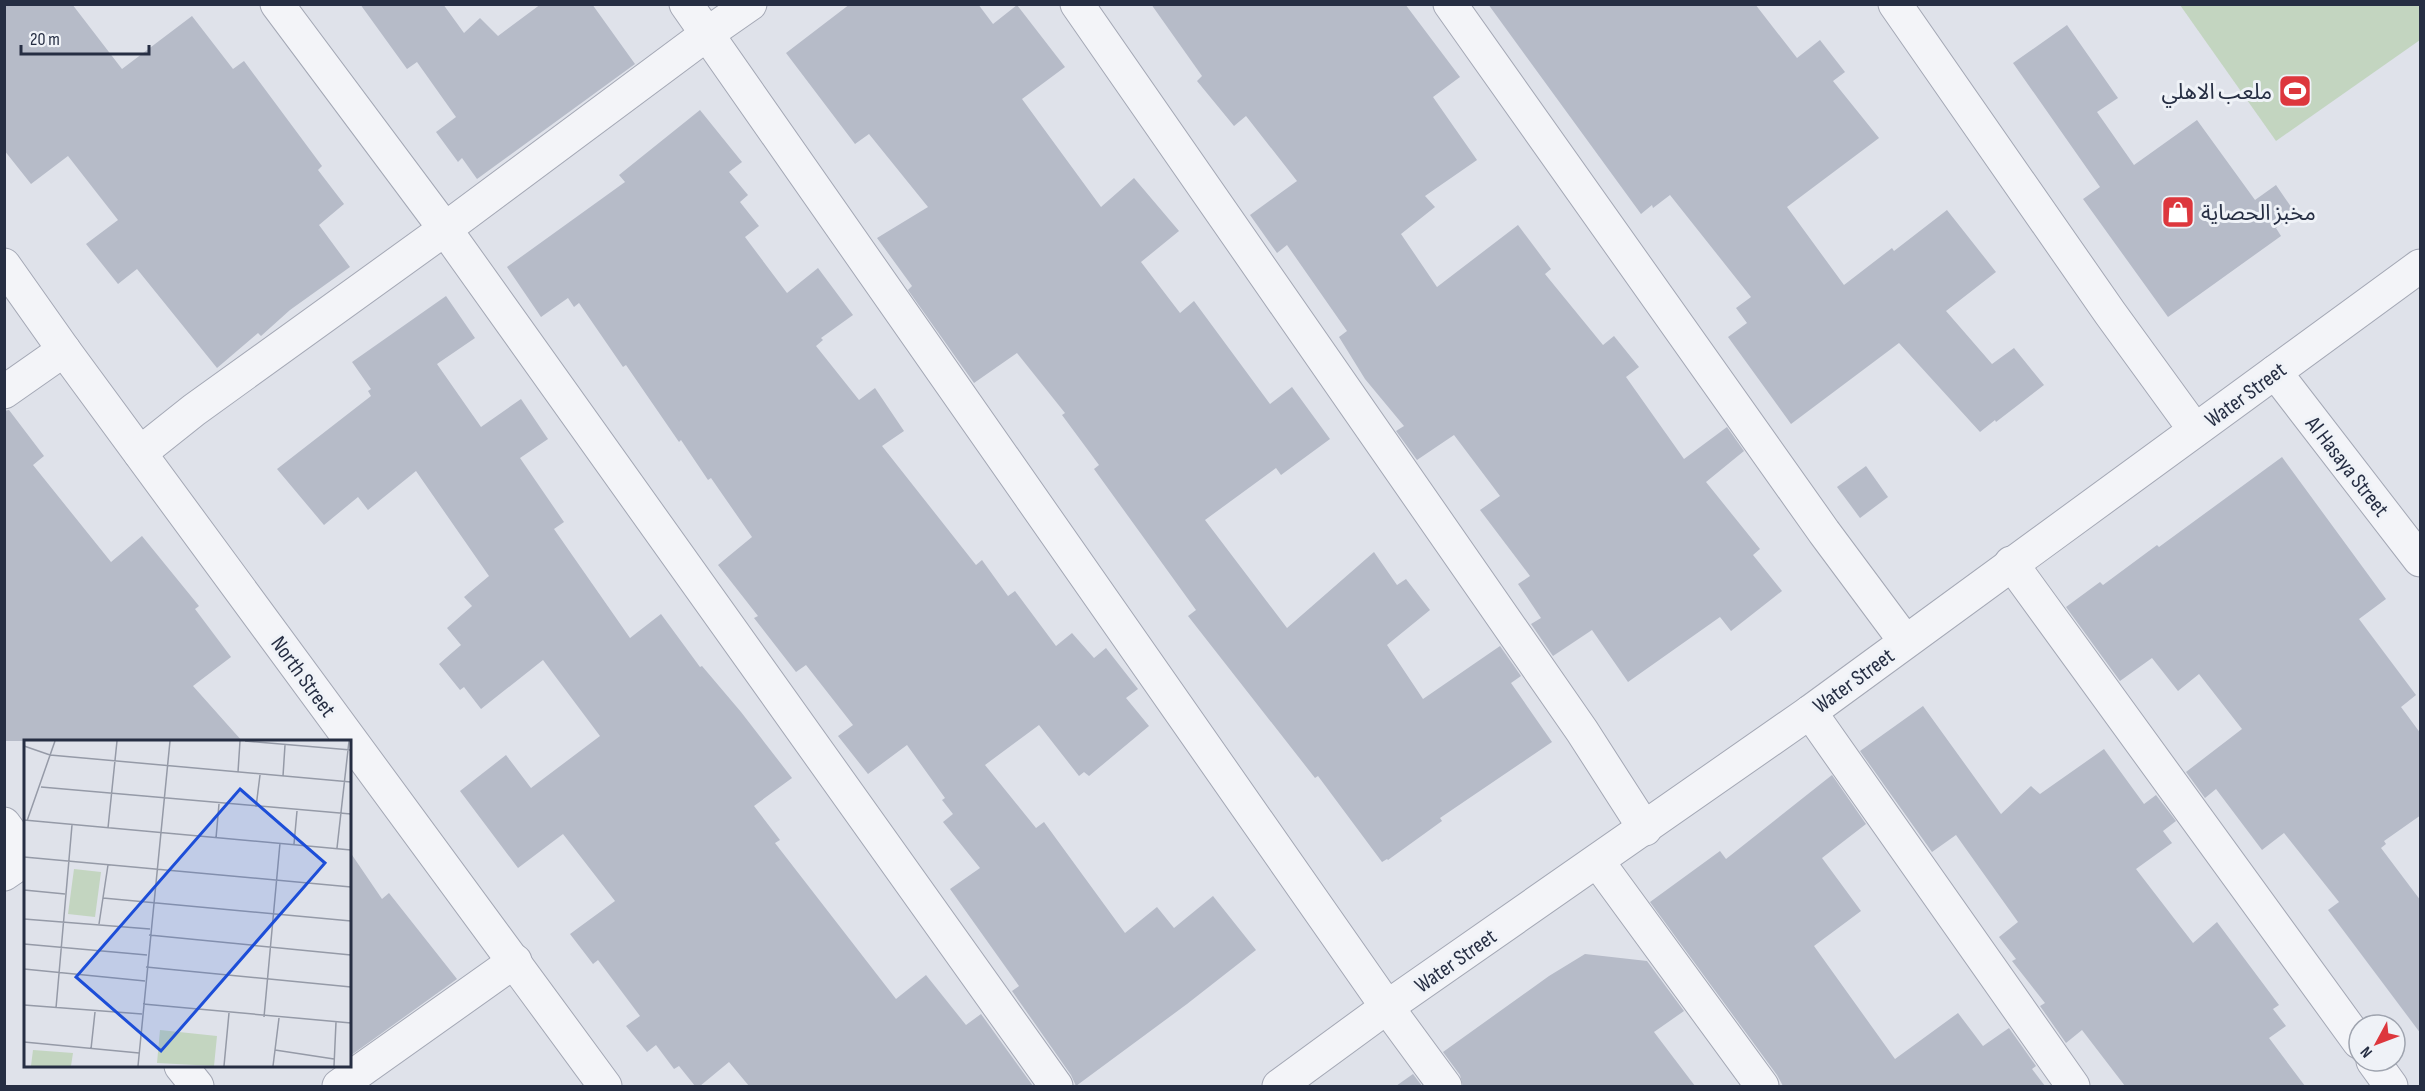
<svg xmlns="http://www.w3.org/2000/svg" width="2425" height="1091" font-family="'Sofia Sans Condensed','Noto Sans Arabic',sans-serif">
  <rect width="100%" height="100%" fill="#dfe2ea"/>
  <polygon fill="#c3d5c0" points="2180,5 2420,5 2420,40 2276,141"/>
  <g fill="#b6bbc8">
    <polygon points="4,4 72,4 122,69 192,16 233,69 244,61 322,166 318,170 344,204 319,225 350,267 290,310 261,336 258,333 217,368 137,269 118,284 86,244 118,220 68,156 31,184 4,150"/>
    <polygon points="360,4 443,4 464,33 480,18 498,36 541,4 592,4 635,64 477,179 462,158 458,162 436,132 456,117 417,62 407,69"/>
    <polygon points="850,4 978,4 993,24 1017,5 1065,67 1022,99 1101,207 1134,178 1179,231 1141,262 1180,313 1194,301 1270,404 1292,387 1330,439 1281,475 1276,468 1205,520 1287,628 1374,552 1397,585 1406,579 1430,610 1387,645 1423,699 1500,646 1521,676 1511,683 1552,742 1440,818 1442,821 1388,860 1387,859 1382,862 1318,776 1315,778 1188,616 1196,610 1094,469 1099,465 1062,415 1065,413 1017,353 974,383 908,290 912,286 877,238 928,207 869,134 855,144 786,53"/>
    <polygon points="1151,4 1405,4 1460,77 1433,97 1477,160 1425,196 1435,207 1401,234 1437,287 1518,225 1551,269 1545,274 1603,345 1614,336 1639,367 1626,377 1684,459 1727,427 1744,451 1706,482 1760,549 1753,555 1782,591 1731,631 1720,617 1628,682 1592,630 1553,656 1531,624 1541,618 1518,584 1530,576 1480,510 1500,496 1454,435 1417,460 1396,431 1404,426 1365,379 1339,337 1347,331 1287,245 1277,253 1250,215 1297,181 1246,116 1234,126 1197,81 1202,76"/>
    <polygon points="1488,4 1755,4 1797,58 1820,40 1845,72 1833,81 1879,138 1787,207 1844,285 1892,248 1894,251 1947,210 1996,272 1946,311 1992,364 2014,348 2044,385 1996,422 1995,420 1980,432 1899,343 1791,424 1728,337 1747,323 1736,308 1751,297 1670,195 1653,208 1652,205 1641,214"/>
    <polygon points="2067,25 2118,98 2097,112 2134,165 2197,120 2255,200 2276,185 2296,214 2276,228 2281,236 2168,317 2083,199 2100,187 2013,63"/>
    <polygon points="700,110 742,162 729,172 748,195 740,202 759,226 745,237 787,293 818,268 853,315 821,338 823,340 816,346 859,400 875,388 904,431 882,446 976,565 982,560 1008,596 1015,591 1056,646 1072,633 1094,658 1106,648 1138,689 1126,698 1149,726 1089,776 1084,772 1079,776 1039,725 985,765 1036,828 1044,822 1125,933 1157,907 1174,928 1213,896 1256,950 1187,1004 1076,1086 1071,1075 1012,991 1019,986 950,889 980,868 943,822 953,814 942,800 945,798 907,745 868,774 838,736 853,725 806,665 796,672 754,618 758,616 718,565 752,537 711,478 708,480 681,440 679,442 626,365 623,367 579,303 574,307 568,298 541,317 507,267 625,182 619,175"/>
    <polygon points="446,296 475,338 437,364 481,427 521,399 548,439 520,458 564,522 554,529 630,638 661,614 700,667 702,666 741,712 792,778 754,806 780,840 775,843 896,999 926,975 966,1025 981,1014 1033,1086 749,1086 729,1062 700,1086 695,1086 679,1066 674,1069 656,1045 647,1052 626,1026 640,1016 598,960 593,964 570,934 615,901 563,834 518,868 460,791 506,755 531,788 600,736 543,660 481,709 464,687 460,690 439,664 461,645 447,628 472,606 464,597 489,576 416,471 368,510 358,497 324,525 277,469 371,396 368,391 371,389 352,362"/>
    <polygon points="9,410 44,456 33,465 111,562 142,536 199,606 195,609 231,657 193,686 242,741 4,741 4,411"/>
    <polygon points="2282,457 2386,599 2359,619 2416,695 2401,707 2421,734 2421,815 2384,841 2386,844 2381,848 2421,901 2421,1034 2328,910 2339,902 2284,833 2262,850 2216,789 2205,798 2186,772 2242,729 2199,674 2178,691 2152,658 2120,681 2066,607 2100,582 2103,585 2157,545 2159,547"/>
    <polygon points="1866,466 1888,497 1860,518 1837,487"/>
    <polygon points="1923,706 2001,814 2031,786 2040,794 2104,749 2144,804 2156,795 2176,821 2163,831 2172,843 2136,869 2193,943 2217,922 2279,1005 2273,1009 2286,1026 2269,1038 2305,1086 2125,1086 2082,1030 2066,1043 2040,1006 2045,1003 2012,961 2016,959 1999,937 2018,922 1956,835 1932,852 1860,751"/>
    <polygon points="1832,775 1866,824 1822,858 1861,911 1814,946 1895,1059 1958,1013 1983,1046 2009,1028 2036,1066 2032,1069 2045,1086 1783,1086 1777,1075 1650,902 1720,851 1726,859"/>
    <polygon points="350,852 382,899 389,893 457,979 350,1056"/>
    <polygon points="1585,954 1647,961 1684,1011 1654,1032 1695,1086 1463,1086 1460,1075 1443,1052 1549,976"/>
    <polygon points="1413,1074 1422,1086 1396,1086"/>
  </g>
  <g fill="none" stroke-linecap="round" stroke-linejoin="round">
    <defs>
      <g id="minor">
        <polyline points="277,4 445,229 1056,1086"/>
        <polyline points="686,4 1387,1007 1445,1086"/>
        <polyline points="1077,4 1582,731 1645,829"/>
        <polyline points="1450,4 1824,532 1905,641"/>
        <polyline points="1895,4 2110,313 2195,430"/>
        <polyline points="4,265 64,350 605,1086"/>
        <polyline points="2275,372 2420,560"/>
        <polyline points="4,392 64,350"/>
        <polyline points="140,453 194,410 445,229 707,34 750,4"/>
        <polyline points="2011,563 2359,1042"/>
        <polyline points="1810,712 2073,1086"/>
        <polyline points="4,824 26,854"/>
        <polyline points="1598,862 1762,1086"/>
        <polyline points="4,874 26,859"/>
        <polyline points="2373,1061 2391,1086"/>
        <polyline points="181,1066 197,1086"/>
        <polyline points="339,1086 515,961"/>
        <polyline points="1279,1086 1387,1007 1810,712 2420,266"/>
      </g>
    </defs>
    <use href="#minor" stroke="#a4a8b5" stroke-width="35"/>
    <use href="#minor" stroke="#f3f4f8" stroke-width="33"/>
  </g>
  <defs>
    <symbol id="stadium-square" viewBox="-11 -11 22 22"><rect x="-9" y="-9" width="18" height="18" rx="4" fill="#dd373d" stroke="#eff2f7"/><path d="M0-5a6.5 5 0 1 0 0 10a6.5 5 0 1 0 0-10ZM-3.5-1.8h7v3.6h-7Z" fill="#fff"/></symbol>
    <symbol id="shop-square" viewBox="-11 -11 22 22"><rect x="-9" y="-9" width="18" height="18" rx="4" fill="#dd373d" stroke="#eff2f7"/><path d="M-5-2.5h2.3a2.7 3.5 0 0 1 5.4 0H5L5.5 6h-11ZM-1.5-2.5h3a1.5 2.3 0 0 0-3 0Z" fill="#fff"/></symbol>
  </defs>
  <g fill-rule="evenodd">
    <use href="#stadium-square" x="2276" y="72" width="38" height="38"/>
    <use href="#shop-square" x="2159" y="193" width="38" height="38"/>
  </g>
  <g text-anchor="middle" stroke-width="6" stroke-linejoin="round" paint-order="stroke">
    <g font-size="22" fill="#262e43" stroke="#eff2f7" text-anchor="end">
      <text x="2272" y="99">ملعب الاهلي</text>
      <text x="2201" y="220" text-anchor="start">مخبز الحصاية</text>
    </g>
    <g font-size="22" fill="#262e43" stroke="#eff2f7">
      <text transform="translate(2245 394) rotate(-36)" y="8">Water Street</text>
      <text transform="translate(2348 466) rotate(52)" y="8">Al Hasaya Street</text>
      <text transform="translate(304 676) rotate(54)" y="8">North Street</text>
      <text transform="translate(1853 680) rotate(-36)" y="8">Water Street</text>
      <text transform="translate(1455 960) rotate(-35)" y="8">Water Street</text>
    </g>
  </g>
  <g transform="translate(24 740)">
    <rect width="327" height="327" fill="#dfe2ea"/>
    <path d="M50,129L77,132L71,177L44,174ZM136,290L193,296L190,326L133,323ZM9,310L49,313L47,326H7Z" fill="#c3d5c0"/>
    <path fill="none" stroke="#959aa7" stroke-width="1.5" d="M221,1L327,10M0,6L26,15L327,42M214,32L216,1M259,36L261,5M17,47L327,74M232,67L236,35M0,80L327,110M3,81L31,1M84,88L93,1M192,98L195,64M270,104L273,71M313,108L325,1M0,117L327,147M0,150L41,154M79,158L327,181M0,179L126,189M75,184L84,125M125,195L327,215M0,204L123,215M122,227L327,247M0,229L121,241M119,264L327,283M0,265L118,274M32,268L48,85M240,277L256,103M0,302L115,313M67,309L71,272M251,310L310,319M114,326L146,1M200,326L205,273M249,326L255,278M310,326L312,282"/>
    <path fill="#1d4ed8" fill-opacity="0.15" stroke="#1d4ed8" stroke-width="3" d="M216,49L301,123L137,311L52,237Z"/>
    <rect width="327" height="327" fill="none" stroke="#262e43" stroke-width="3"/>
  </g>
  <rect width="2425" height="1091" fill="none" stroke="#262e43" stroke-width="12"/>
  <g transform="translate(2377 1043) rotate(229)"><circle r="28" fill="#eff2f7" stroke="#9fa4af" stroke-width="1.5"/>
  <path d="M0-4.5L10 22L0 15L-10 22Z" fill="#dd373d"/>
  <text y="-9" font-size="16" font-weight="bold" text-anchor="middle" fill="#262e43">N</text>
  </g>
  <path d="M21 45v9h128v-9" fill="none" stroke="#262e43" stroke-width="3"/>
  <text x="30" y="45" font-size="18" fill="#262e43" stroke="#eff2f7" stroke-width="4.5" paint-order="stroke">20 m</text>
</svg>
